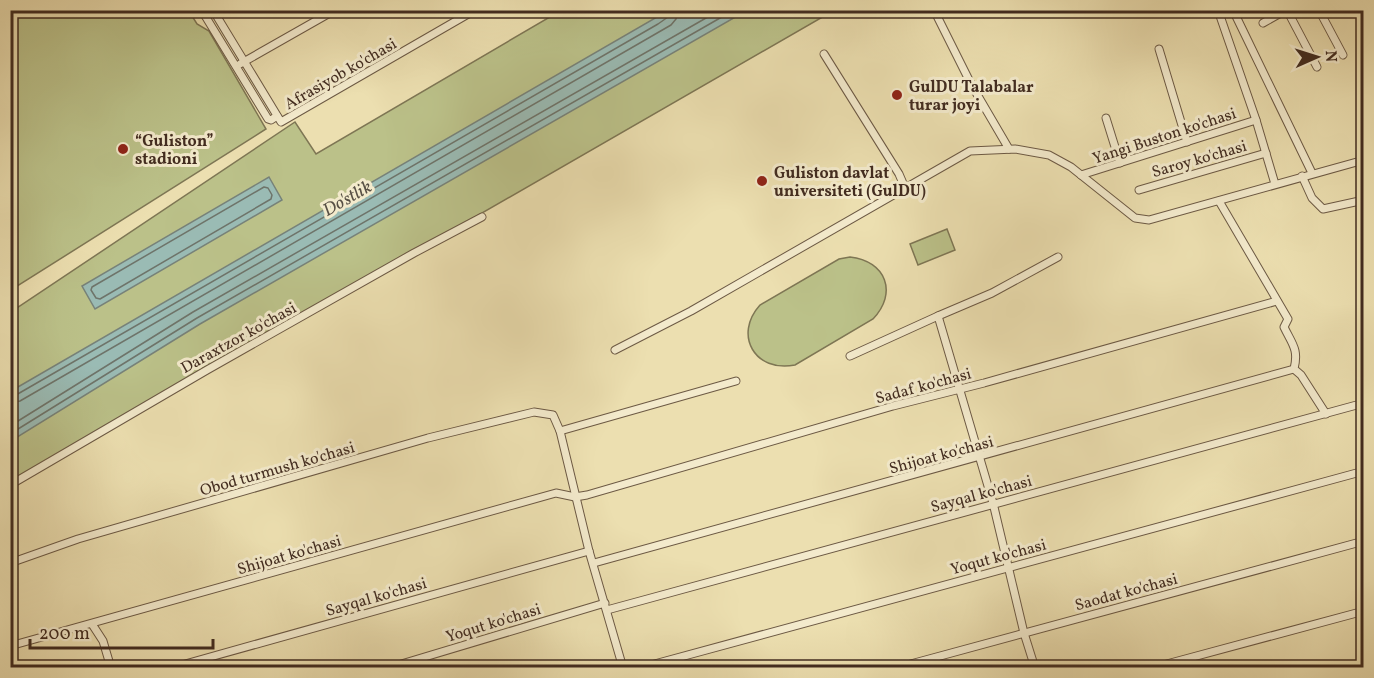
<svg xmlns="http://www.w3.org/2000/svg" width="1374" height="678" font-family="Vollkorn,serif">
  <rect width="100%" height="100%" fill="#ecdfb0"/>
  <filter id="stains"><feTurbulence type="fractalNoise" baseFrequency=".00333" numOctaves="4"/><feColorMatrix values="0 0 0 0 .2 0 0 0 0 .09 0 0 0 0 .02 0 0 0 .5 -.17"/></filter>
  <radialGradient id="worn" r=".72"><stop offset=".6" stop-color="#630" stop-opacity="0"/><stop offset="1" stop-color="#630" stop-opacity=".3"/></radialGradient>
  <g fill="#bbc189" stroke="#7e7654" stroke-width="1.5">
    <polygon points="11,10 189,11 197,24 209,31 266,129 11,290"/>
    <polygon points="560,11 833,11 11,484 11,312 295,122 316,154"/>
    <polygon points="947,229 955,250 918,265 910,244"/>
    <path d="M850,257C886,261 898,293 873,319L795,365C755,373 733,335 760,305L839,259Z"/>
  </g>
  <g fill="#9abbb4" stroke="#778279" stroke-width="1.5">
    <polygon points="669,10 746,11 200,324 11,441 11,391"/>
    <polygon points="269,177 282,200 95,309 82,286"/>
  </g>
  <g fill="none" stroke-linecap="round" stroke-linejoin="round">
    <g stroke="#6e746a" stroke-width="1.5">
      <polygon points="264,187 268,188 272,195 271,199 100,299 96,298 91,290 92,287"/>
      <polyline points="10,396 16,395 658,24 668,17 670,10"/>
      <polyline points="10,403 20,401 671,25 676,19 678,10"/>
      <polyline points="10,426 193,312 720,10"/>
      <polyline points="10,434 197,318 734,10"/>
    </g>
    <defs>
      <g id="minor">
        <polyline points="213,10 281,122 475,10"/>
        <polyline points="934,10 971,84 1009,149"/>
        <polyline points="1218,10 1256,120 1275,184"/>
        <polyline points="1233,10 1312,173"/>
        <polyline points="1287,10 1317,67"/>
        <polyline points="1319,10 1343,55"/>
        <polyline points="204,14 268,119 271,120 277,116"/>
        <polyline points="1263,23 1286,10"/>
        <polyline points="1159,49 1187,142"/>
        <polyline points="824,54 899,174 905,188"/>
        <polyline points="240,64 335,10"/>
        <polyline points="1106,118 1120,163"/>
        <polyline points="1081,175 1256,120"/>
        <polyline points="1302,176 1312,198 1323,209 1364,200"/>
        <polyline points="1139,190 1266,153"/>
        <path d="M1219,201L1288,319L1284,327C1292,344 1299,349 1294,369L1301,375L1326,414"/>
        <polyline points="938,316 992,293 1058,257"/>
        <polyline points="615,350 691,311 970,151 1015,149 1049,155 1071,167 1135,218 1149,220 1364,160"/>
        <polyline points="850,356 938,316 993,503 1024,633 1035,668"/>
        <polyline points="560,431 736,381"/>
        <polyline points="10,485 207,370 414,253 482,217"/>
        <polyline points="10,563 78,539 428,438 534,412 553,415 560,431 589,551 623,668"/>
        <polyline points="594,563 1294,369"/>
        <polyline points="607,610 1364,403"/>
        <polyline points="92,624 103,641 111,668"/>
        <polyline points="10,646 556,493 575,497 587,495 893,406 984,383 1277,301"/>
        <polyline points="171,668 589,551"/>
        <polyline points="388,668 605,603"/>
        <polyline points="640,668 1364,471"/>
        <polyline points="896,668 1364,541"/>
        <polyline points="1152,668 1364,611"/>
      </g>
    </defs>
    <use href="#minor" stroke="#6c5944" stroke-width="9"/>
    <use href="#minor" stroke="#f3eacc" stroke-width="7"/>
  </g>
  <g fill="#8f2418" stroke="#f3eacc" stroke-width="2">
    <circle cx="897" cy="95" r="6"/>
    <circle cx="123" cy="149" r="6"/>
    <circle cx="762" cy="181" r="6"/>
  </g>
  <g text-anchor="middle" stroke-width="6" stroke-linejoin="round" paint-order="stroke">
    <g font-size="16" fill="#422c20" stroke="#f3eacc">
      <text transform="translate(340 73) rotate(-30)" y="6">Afrasiyob ko'chasi</text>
      <text transform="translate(1164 135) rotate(-18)" y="6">Yangi Buston ko'chasi</text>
      <text transform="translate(1199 158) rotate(-16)" y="6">Saroy ko'chasi</text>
      <text transform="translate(238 337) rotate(-29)" y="6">Daraxtzor ko'chasi</text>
      <text transform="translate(923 385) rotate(-15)" y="6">Sadaf ko'chasi</text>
      <text transform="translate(941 454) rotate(-15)" y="6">Shijoat ko'chasi</text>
      <text transform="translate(277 468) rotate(-16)" y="6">Obod turmush ko'chasi</text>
      <text transform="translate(981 493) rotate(-15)" y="6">Sayqal ko'chasi</text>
      <text transform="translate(289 554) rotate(-16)" y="6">Shijoat ko'chasi</text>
      <text transform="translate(998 556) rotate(-15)" y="6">Yoqut ko'chasi</text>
      <text transform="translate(1126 591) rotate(-15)" y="6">Saodat ko'chasi</text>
      <text transform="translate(376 596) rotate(-16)" y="6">Sayqal ko'chasi</text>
      <text transform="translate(493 622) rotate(-17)" y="6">Yoqut ko'chasi</text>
    </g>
    <g font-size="16" font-weight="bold" fill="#422c20" stroke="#f3eacc" text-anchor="start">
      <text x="909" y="92">GulDU Talabalar<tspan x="909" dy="18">turar joyi</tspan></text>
      <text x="135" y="146">“Guliston”<tspan x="135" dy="18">stadioni</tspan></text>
      <text x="774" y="178">Guliston davlat<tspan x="774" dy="18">universiteti (GulDU)</tspan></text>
    </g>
    <g font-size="18" font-style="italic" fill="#585045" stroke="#f3eacc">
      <text transform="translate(347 198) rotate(-30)" y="6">Do'stlik</text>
    </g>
  </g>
  <rect width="1374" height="678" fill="none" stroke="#ecdfb0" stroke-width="36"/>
  <rect x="12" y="12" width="1350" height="654" fill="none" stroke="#422c20" stroke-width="3"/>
  <rect x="18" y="18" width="1338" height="642" fill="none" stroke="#422c20" stroke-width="1.5"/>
  <g transform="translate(1317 57) rotate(87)" stroke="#f3eacc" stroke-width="4.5" paint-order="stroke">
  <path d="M0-4.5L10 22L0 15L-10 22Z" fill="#422c20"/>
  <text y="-9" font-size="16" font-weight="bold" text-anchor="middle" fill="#422c20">N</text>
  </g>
  <path d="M30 639v9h183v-9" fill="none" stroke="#422c20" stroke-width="3"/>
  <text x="39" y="639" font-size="18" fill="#422c20" stroke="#f3eacc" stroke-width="4.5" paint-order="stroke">200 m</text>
  <rect width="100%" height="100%" filter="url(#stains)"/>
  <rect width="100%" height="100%" fill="url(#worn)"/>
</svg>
